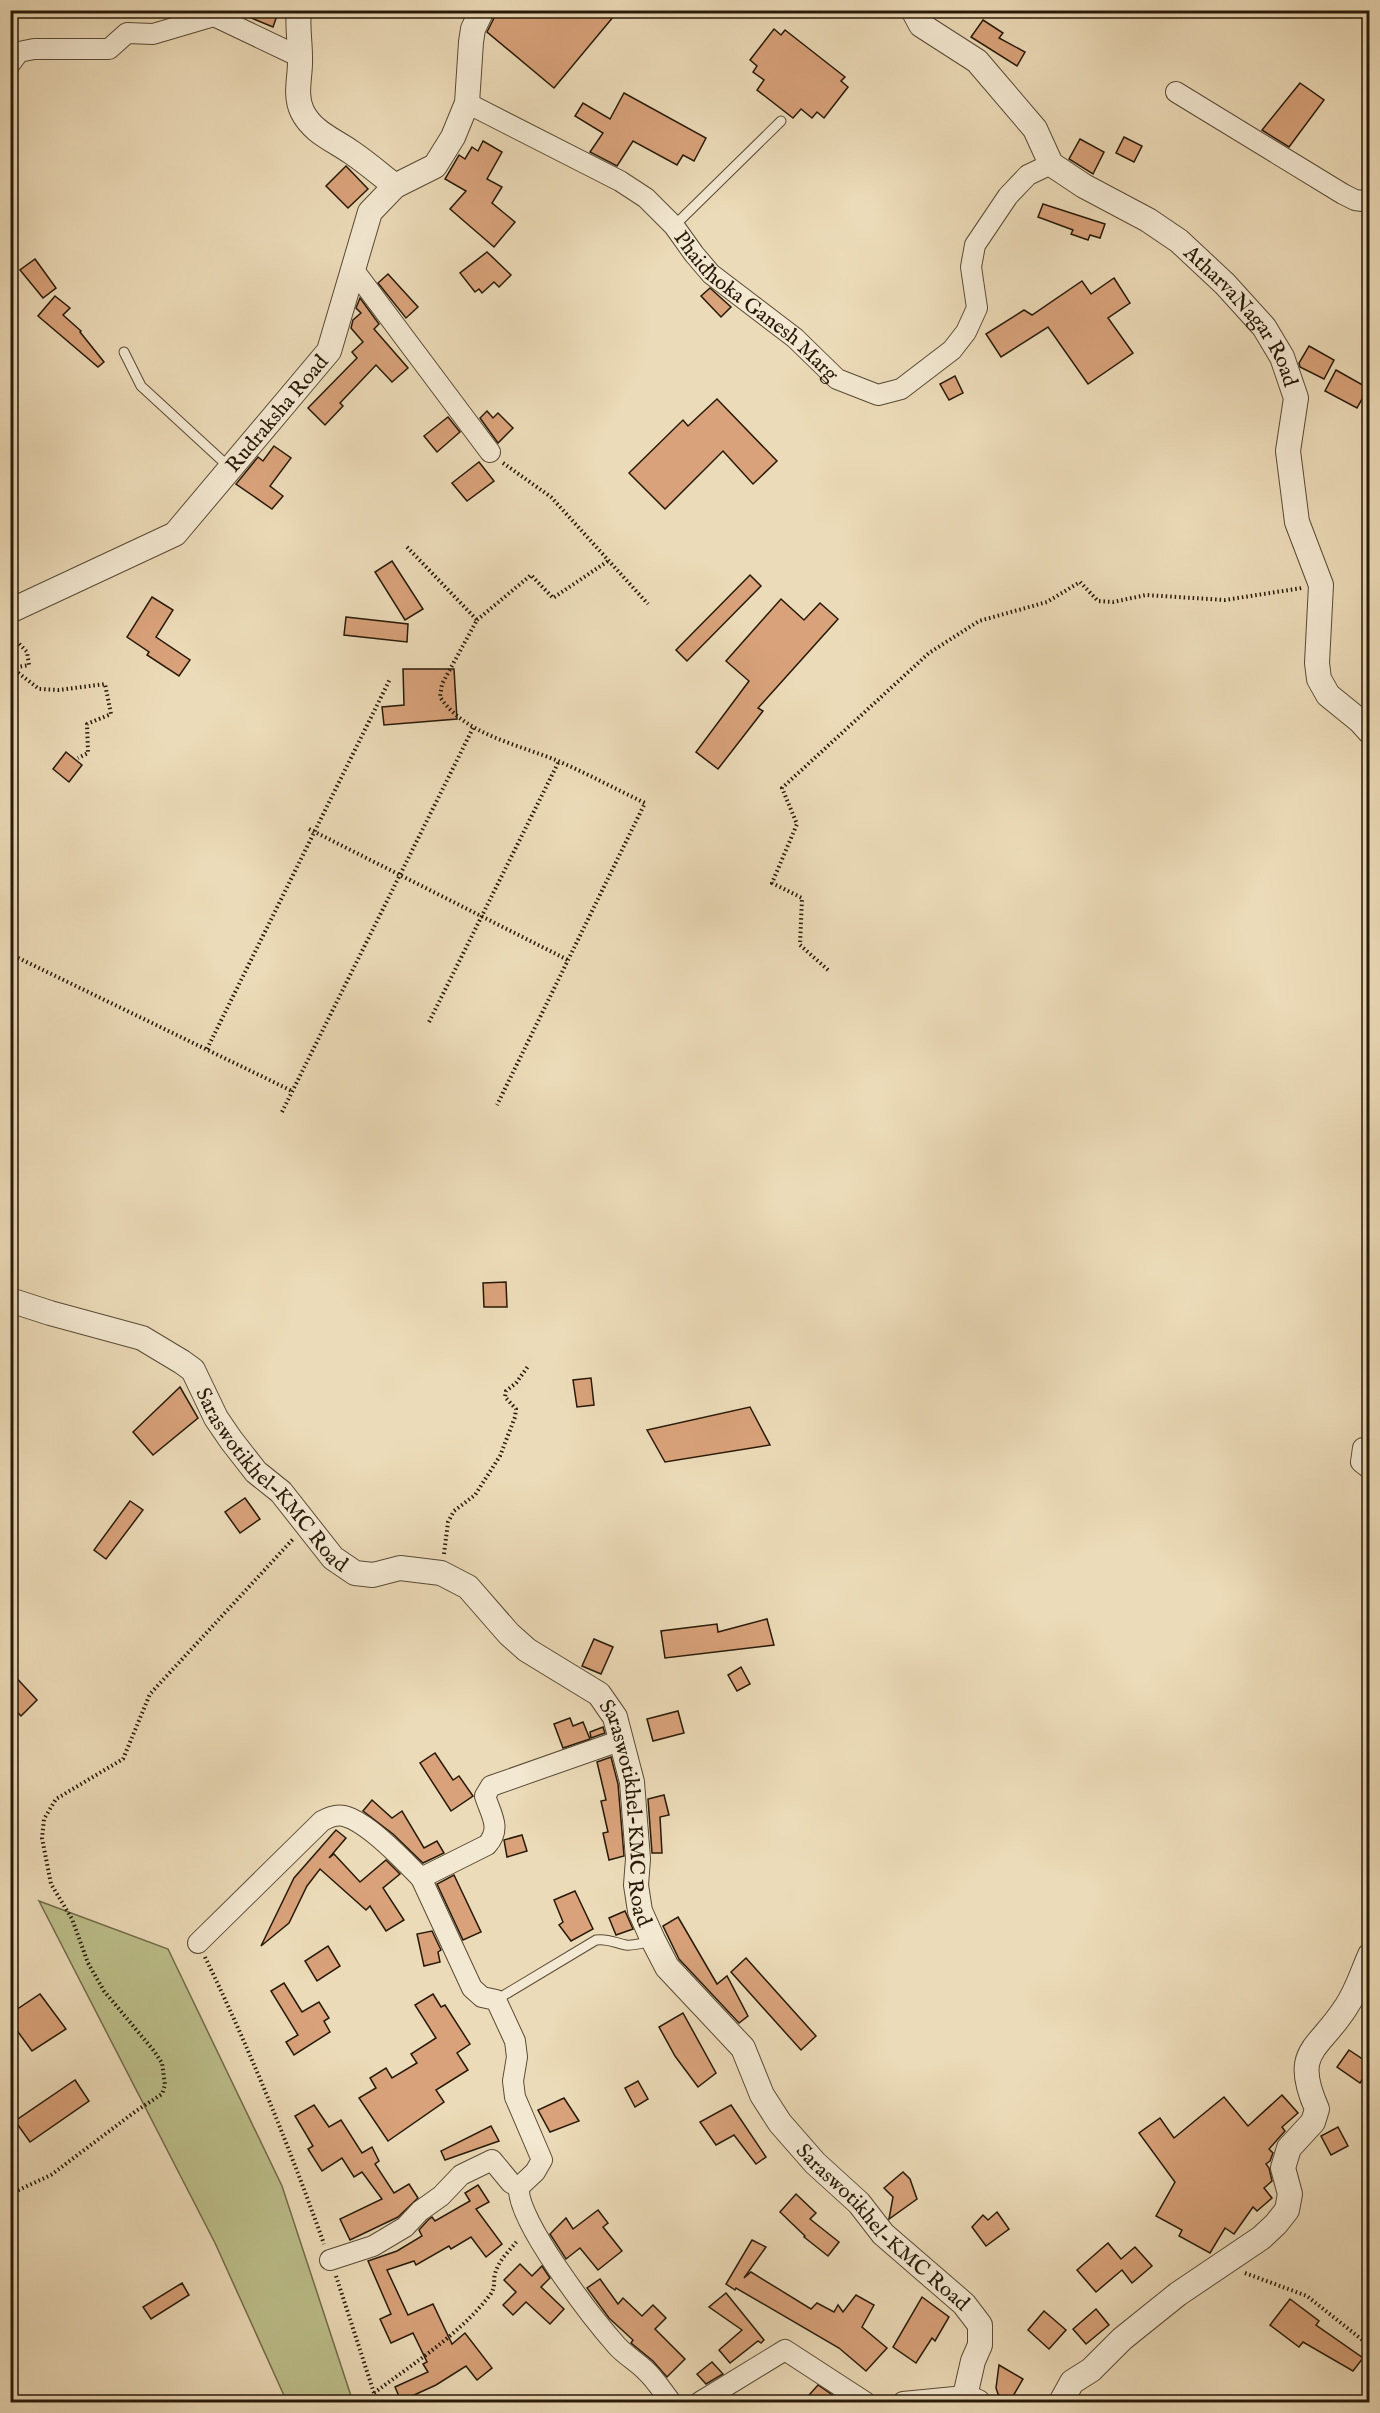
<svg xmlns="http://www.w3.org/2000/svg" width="1380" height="2413" font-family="'IM FELL English',serif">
  <rect width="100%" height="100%" fill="#ecdbb8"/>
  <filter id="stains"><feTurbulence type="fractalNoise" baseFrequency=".00333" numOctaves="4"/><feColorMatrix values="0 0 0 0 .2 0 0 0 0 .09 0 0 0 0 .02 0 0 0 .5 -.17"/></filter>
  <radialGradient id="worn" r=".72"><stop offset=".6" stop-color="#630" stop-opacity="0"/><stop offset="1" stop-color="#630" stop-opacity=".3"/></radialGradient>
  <polygon fill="#bcbf8b" stroke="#726c4a" stroke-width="1.5" points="39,1901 168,1949 282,2186 353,2402 287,2402 215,2243"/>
  <g fill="#d9a27a" stroke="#281a09" stroke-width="1.5">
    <polygon points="232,10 279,10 273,27"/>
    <polygon points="498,10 619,10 554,88 487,32"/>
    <polygon points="983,20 1003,33 999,38 1025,52 1017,66 971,37"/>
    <polygon points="774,29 781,35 785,30 845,77 841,81 848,87 824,118 817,112 812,118 801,109 793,118 757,90 764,80 753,72 757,66 750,60"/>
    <polygon points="1300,83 1324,100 1289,147 1262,130"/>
    <polygon points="624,93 706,138 694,161 683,155 677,165 633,141 617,166 590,152 603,133 575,116 583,103 610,119"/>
    <polygon points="1124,137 1142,146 1134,162 1116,153"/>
    <polygon points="1080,139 1104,152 1093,174 1069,159"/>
    <polygon points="483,141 502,152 487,179 502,187 492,203 515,222 494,247 450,209 466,191 445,179 459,155 465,159 472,147 478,151"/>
    <polygon points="346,166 368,189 348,208 326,186"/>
    <polygon points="1043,204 1105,224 1100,238 1090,235 1088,240 1071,234 1073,230 1038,217"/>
    <polygon points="487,252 511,275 499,287 494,282 482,293 479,289 475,292 460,273"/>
    <polygon points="35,259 56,288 43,298 20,270"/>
    <polygon points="388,274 418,307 406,318 378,283"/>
    <polygon points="1114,278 1130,303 1108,318 1133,353 1088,384 1048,327 1001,357 986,334 1024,310 1032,315 1082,281 1091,294"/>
    <polygon points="710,288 731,307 721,317 701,296"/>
    <polygon points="55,296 70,308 63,315 81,331 80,332 104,362 98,367 38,316"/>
    <polygon points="360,298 379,324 374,329 408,368 392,382 376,365 340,403 343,406 325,425 308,408 357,358 352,352 363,342 351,328 353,320 361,313 356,308"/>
    <polygon points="1309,346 1334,360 1324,379 1300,367 1299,363"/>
    <polygon points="1336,370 1368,388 1357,408 1325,391"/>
    <polygon points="955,376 963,393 949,400 940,384"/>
    <polygon points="717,399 777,461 753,484 723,451 665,509 629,473 683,420 688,426"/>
    <polygon points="487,411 493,418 498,413 513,428 498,443 480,418"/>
    <polygon points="448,417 460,432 437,452 424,436"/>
    <polygon points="274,446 291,458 270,486 283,496 272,509 236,484 258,457 263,461"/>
    <polygon points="479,462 494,481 467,501 452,483"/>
    <polygon points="392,561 423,609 405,620 375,572"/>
    <polygon points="750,575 761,586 687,661 676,650"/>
    <polygon points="152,597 173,610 156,637 190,660 179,676 147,655 149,652 127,637"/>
    <polygon points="781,599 804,620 820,603 838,619 758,708 763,711 718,769 696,752 749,681 726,661"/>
    <polygon points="346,617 408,624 407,642 344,635"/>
    <polygon points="403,669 454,669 457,719 384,725 382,707 404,705"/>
    <polygon points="66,752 82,765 69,782 53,769"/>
    <polygon points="506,1282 507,1307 484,1307 483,1283"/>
    <polygon points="591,1378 594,1405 577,1407 573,1380"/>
    <polygon points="180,1387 198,1418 153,1455 133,1432"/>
    <polygon points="750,1407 770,1445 665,1462 647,1430"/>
    <polygon points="245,1498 260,1519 240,1533 225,1512"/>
    <polygon points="130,1501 143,1510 106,1559 94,1550"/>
    <polygon points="767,1619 774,1645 665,1658 661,1631 717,1624 718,1632"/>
    <polygon points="594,1639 613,1647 601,1674 582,1666"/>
    <polygon points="741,1667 750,1684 737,1691 728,1675"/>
    <polygon points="10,1671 37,1700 21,1716 10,1705"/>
    <polygon points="678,1711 684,1733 653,1741 647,1719"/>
    <polygon points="570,1718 573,1726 583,1722 590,1739 563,1748 554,1724"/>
    <polygon points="603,1727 605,1733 591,1738 590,1732"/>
    <polygon points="435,1753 453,1780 459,1776 473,1796 451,1811 420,1763"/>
    <polygon points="611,1757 618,1784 624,1856 609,1860 603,1833 608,1832 601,1801 606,1800 597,1762"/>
    <polygon points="664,1795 669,1815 660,1817 662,1853 652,1853 648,1799"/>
    <polygon points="372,1800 392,1818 402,1811 424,1848 437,1841 444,1853 423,1863 393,1834 363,1811"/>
    <polygon points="336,1830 346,1838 329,1858 334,1854 360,1882 386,1860 400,1874 383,1888 404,1920 386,1931 370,1906 366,1910 320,1869 307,1886 289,1923 261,1946 294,1878"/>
    <polygon points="522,1835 527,1851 507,1857 504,1840"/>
    <polygon points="454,1875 481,1932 463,1940 437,1884"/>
    <polygon points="575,1891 593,1929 571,1941 559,1925 563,1922 554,1900"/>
    <polygon points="625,1911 633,1929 616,1935 609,1918"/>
    <polygon points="678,1917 717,1984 727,1976 748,2016 739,2023 679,1959 663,1926"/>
    <polygon points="432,1931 441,1950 438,1952 440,1962 424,1966 417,1934"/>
    <polygon points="328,1946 340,1966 317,1981 305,1961"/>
    <polygon points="746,1958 816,2036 801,2050 731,1972"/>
    <polygon points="284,1983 302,2012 319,2002 329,2018 324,2021 330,2032 294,2055 286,2042 298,2035 271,1991"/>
    <polygon points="40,1994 66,2029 32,2051 10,2021 10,2014"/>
    <polygon points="433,1994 441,2007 445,2005 470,2044 457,2053 468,2070 436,2090 444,2102 388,2141 359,2098 376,2088 370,2078 386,2068 392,2078 417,2063 411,2054 436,2038 415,2005"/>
    <polygon points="683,2013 716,2073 698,2087 675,2056 659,2027"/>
    <polygon points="1349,2050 1370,2064 1370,2069 1360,2083 1337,2067"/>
    <polygon points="75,2080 89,2101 30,2142 15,2121"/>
    <polygon points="638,2081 648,2099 635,2107 625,2088"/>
    <polygon points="1282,2095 1298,2113 1282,2127 1285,2131 1269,2149 1273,2153 1270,2161 1266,2164 1269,2168 1272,2181 1264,2188 1272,2198 1257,2211 1253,2207 1234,2234 1225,2228 1210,2253 1179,2236 1182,2230 1156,2216 1175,2182 1139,2133 1160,2118 1174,2138 1224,2097 1248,2126"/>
    <polygon points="564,2098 579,2121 550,2132 538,2110"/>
    <polygon points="314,2105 329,2127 341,2120 362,2153 372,2147 379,2161 375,2164 394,2193 409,2184 418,2198 398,2217 350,2240 340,2219 382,2199 362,2172 354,2177 342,2158 322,2171 308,2149 313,2146 295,2116"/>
    <polygon points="731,2105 766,2157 756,2164 734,2135 716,2145 700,2122"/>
    <polygon points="491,2126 499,2141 445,2160 441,2151"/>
    <polygon points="1338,2127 1348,2146 1331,2155 1321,2136"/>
    <polygon points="903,2172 910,2179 917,2199 889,2219 893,2197 884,2188"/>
    <polygon points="478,2185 489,2202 476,2209 502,2244 486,2257 471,2237 451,2249 449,2246 416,2265 414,2261 387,2270 408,2315 433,2304 452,2344 465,2333 492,2368 477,2380 466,2366 436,2385 401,2401 395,2387 428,2372 423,2364 427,2362 413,2333 391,2343 380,2319 391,2314 368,2261 397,2251 422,2236 419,2230 428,2220 432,2217 435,2221 470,2201 465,2193"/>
    <polygon points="796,2194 816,2213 810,2219 839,2242 828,2256 804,2237 805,2236 780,2212"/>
    <polygon points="598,2210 608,2223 603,2227 622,2251 598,2270 580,2248 566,2259 550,2234 566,2218 573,2229"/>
    <polygon points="997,2212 1009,2229 986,2246 972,2227 983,2215 988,2220"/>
    <polygon points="752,2240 766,2247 744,2278 751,2272 811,2309 817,2303 834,2312 838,2305 843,2312 856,2295 874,2305 862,2327 887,2348 866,2371 839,2348 736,2288 735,2290 726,2284"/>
    <polygon points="1108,2243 1121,2259 1135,2247 1152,2266 1132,2283 1122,2270 1096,2292 1077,2270"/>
    <polygon points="520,2264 532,2276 542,2266 550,2278 541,2287 564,2309 550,2324 526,2302 513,2315 503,2305 516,2292 504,2280"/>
    <polygon points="600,2279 618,2304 623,2298 642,2316 653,2305 666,2318 655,2329 685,2359 667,2377 653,2361 631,2343 633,2340 609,2318 587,2288"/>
    <polygon points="182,2283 189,2295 151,2319 143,2307"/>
    <polygon points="726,2293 764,2340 761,2343 758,2341 730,2363 719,2350 742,2330 709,2307"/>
    <polygon points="922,2297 949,2317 935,2341 932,2338 916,2363 893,2347"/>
    <polygon points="1290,2299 1319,2321 1316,2325 1363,2358 1353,2371 1303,2342 1299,2347 1270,2325"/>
    <polygon points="1096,2309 1109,2325 1086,2344 1073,2329"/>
    <polygon points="1044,2311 1066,2330 1049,2349 1028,2330"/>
    <polygon points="712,2362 723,2374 706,2384 697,2374"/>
    <polygon points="999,2365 1023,2379 1009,2403 998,2394 996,2388"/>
    <polygon points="818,2385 844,2403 802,2403"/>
  </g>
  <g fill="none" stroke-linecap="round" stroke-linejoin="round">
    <defs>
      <g id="service">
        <polyline points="674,226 781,121"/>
        <polyline points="124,352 141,386 229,467"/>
        <path d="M496,2000L596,1940C608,1938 615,1943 626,1945C634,1946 642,1943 651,1941"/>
      </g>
      <g id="minor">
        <polyline points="10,64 19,52 34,49 109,49 127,33 153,34 214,16 300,57"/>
        <polyline points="1176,92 1343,194 1355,200 1370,202"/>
        <path id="s1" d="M467,103L620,181L646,198L674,226L694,254L711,274L795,338L837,379L878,395L901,389L952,350L966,332L977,308L971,267L975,245L1008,196L1028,175L1051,164"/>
        <polyline points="353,269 490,452"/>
        <polyline points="1363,1448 1361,1462 1370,1469"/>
        <path d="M421,1878L472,1988L482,1997L496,2000L515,2041L517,2057L513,2081L515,2097L542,2160L535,2172L519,2187C515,2219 594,2320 617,2346C625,2355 637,2362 645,2370C655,2379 663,2392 671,2402"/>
        <path d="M198,1943L322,1821C329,1817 336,1814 344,1816C368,1822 404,1861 421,1878L487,1845C502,1828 491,1815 485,1796L491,1786L622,1740"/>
        <polyline points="330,2260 373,2246 405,2227 420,2211 441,2196 461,2175 492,2160 511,2183 519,2187"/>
        <polyline points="700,2402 785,2350 865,2402"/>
        <polyline points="903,2402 965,2396"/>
      </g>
      <g id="tertiary">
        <path d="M299,10C297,26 300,41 300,57C301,75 294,94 302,111C312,132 334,140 351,152C366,162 381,175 395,186"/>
        <path id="s2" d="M913,10L921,25L977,61L1035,129L1051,164L1084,186L1148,220L1179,241L1225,284L1264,327L1282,357L1296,398L1288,451L1297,522L1321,585L1317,663L1319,679L1328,695L1360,721L1370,732"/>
        <path id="s3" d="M10,611L175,534L329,351L370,212L395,186L435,166L453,137L467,103L471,42L473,29L482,10"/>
        <path id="s4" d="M10,1300L50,1313L142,1338L182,1362L193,1370L216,1418L231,1440L256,1472L281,1492L333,1558L355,1573L373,1575L400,1568L441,1573L468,1587L509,1634L527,1650L599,1694L615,1717L632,1782L638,1859L636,1885L640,1911L653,1940L667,1967L743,2048L762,2095L780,2123L815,2163L859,2203L883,2234L964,2304L980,2325V2345L973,2361L965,2396L978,2402"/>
        <path d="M1061,2402L1072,2382L1091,2370L1122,2339L1178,2294L1261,2238L1276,2224L1287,2210L1290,2194L1283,2168L1289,2148L1313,2122L1317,2109C1291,2050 1318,2051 1346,2007C1357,1991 1362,1973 1370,1955"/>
      </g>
    </defs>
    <use href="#service" stroke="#594a35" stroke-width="11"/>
    <use href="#minor" stroke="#594a35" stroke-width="22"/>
    <use href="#tertiary" stroke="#594a35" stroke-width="26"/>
    <g stroke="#281a09" stroke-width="4" stroke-dasharray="1.5 3" stroke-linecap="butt">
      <polyline points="503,463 551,497 648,604"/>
      <path d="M407,547L477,620L442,684L440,697C465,735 518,744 558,761C588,774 616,789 645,803L497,1105"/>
      <polyline points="477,620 531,575 553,598 608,561"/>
      <polyline points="10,634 27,652 29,665 12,668 39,689 59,690 105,684 111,714 87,724 88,753 78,758"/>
      <polyline points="309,829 568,960"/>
      <polyline points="10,954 292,1091"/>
      <polyline points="828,970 800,945 802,898 772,883 797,824 782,788 929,653 979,621 1047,602 1080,582 1098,601 1113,602 1146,595 1225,600 1302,588"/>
      <polyline points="429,1022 559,761"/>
      <polyline points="207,1049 390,679"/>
      <polyline points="282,1112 473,728"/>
      <polyline points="444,1554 448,1522 454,1511 475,1495 500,1456 515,1417 516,1409 505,1397 506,1391 516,1383 529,1365"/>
      <path d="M205,1957C250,2050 289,2146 324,2244"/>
      <polyline points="10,2194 51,2175 136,2111 162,2094 165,2085 162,2063 154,2051 104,1991 88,1963 72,1919 51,1884 42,1838 44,1819 56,1799 123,1759 150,1694 294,1538"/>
      <polyline points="1245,2273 1307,2296 1370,2346"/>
      <polyline points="336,2276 374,2393 379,2402"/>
      <path d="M374,2393C414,2363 459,2335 490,2295C496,2287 493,2282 495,2274C498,2261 510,2250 518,2240"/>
    </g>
    <use href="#service" stroke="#f3e8d1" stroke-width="9"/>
    <use href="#minor" stroke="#f3e8d1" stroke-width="20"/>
    <use href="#tertiary" stroke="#f3e8d1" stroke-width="24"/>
  </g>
  <g text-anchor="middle" stroke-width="4.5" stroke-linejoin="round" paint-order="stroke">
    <g font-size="21" fill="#281a09" stroke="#f3e8d1">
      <text dy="7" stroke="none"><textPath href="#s1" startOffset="358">Phaidhoka Ganesh Marg</textPath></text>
      <text dy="7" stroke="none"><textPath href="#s2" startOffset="460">AtharvaNagar Road</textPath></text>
      <text dy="7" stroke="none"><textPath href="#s3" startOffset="340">Rudraksha Road</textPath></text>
      <text dy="7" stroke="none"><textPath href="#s4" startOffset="334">Saraswotikhel-KMC Road</textPath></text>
      <text dy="7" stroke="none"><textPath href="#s4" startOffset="874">Saraswotikhel-KMC Road</textPath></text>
      <text dy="7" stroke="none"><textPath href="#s4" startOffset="1378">Saraswotikhel-KMC Road</textPath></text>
    </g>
  </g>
  <rect width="1380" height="2413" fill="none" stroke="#ecdbb8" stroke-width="36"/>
  <rect x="12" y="12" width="1356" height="2389" fill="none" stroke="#281a09" stroke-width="3"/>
  <rect x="18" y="18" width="1344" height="2377" fill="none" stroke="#281a09" stroke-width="1.5"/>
  <rect width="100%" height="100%" filter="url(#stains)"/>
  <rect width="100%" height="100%" fill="url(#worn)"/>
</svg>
